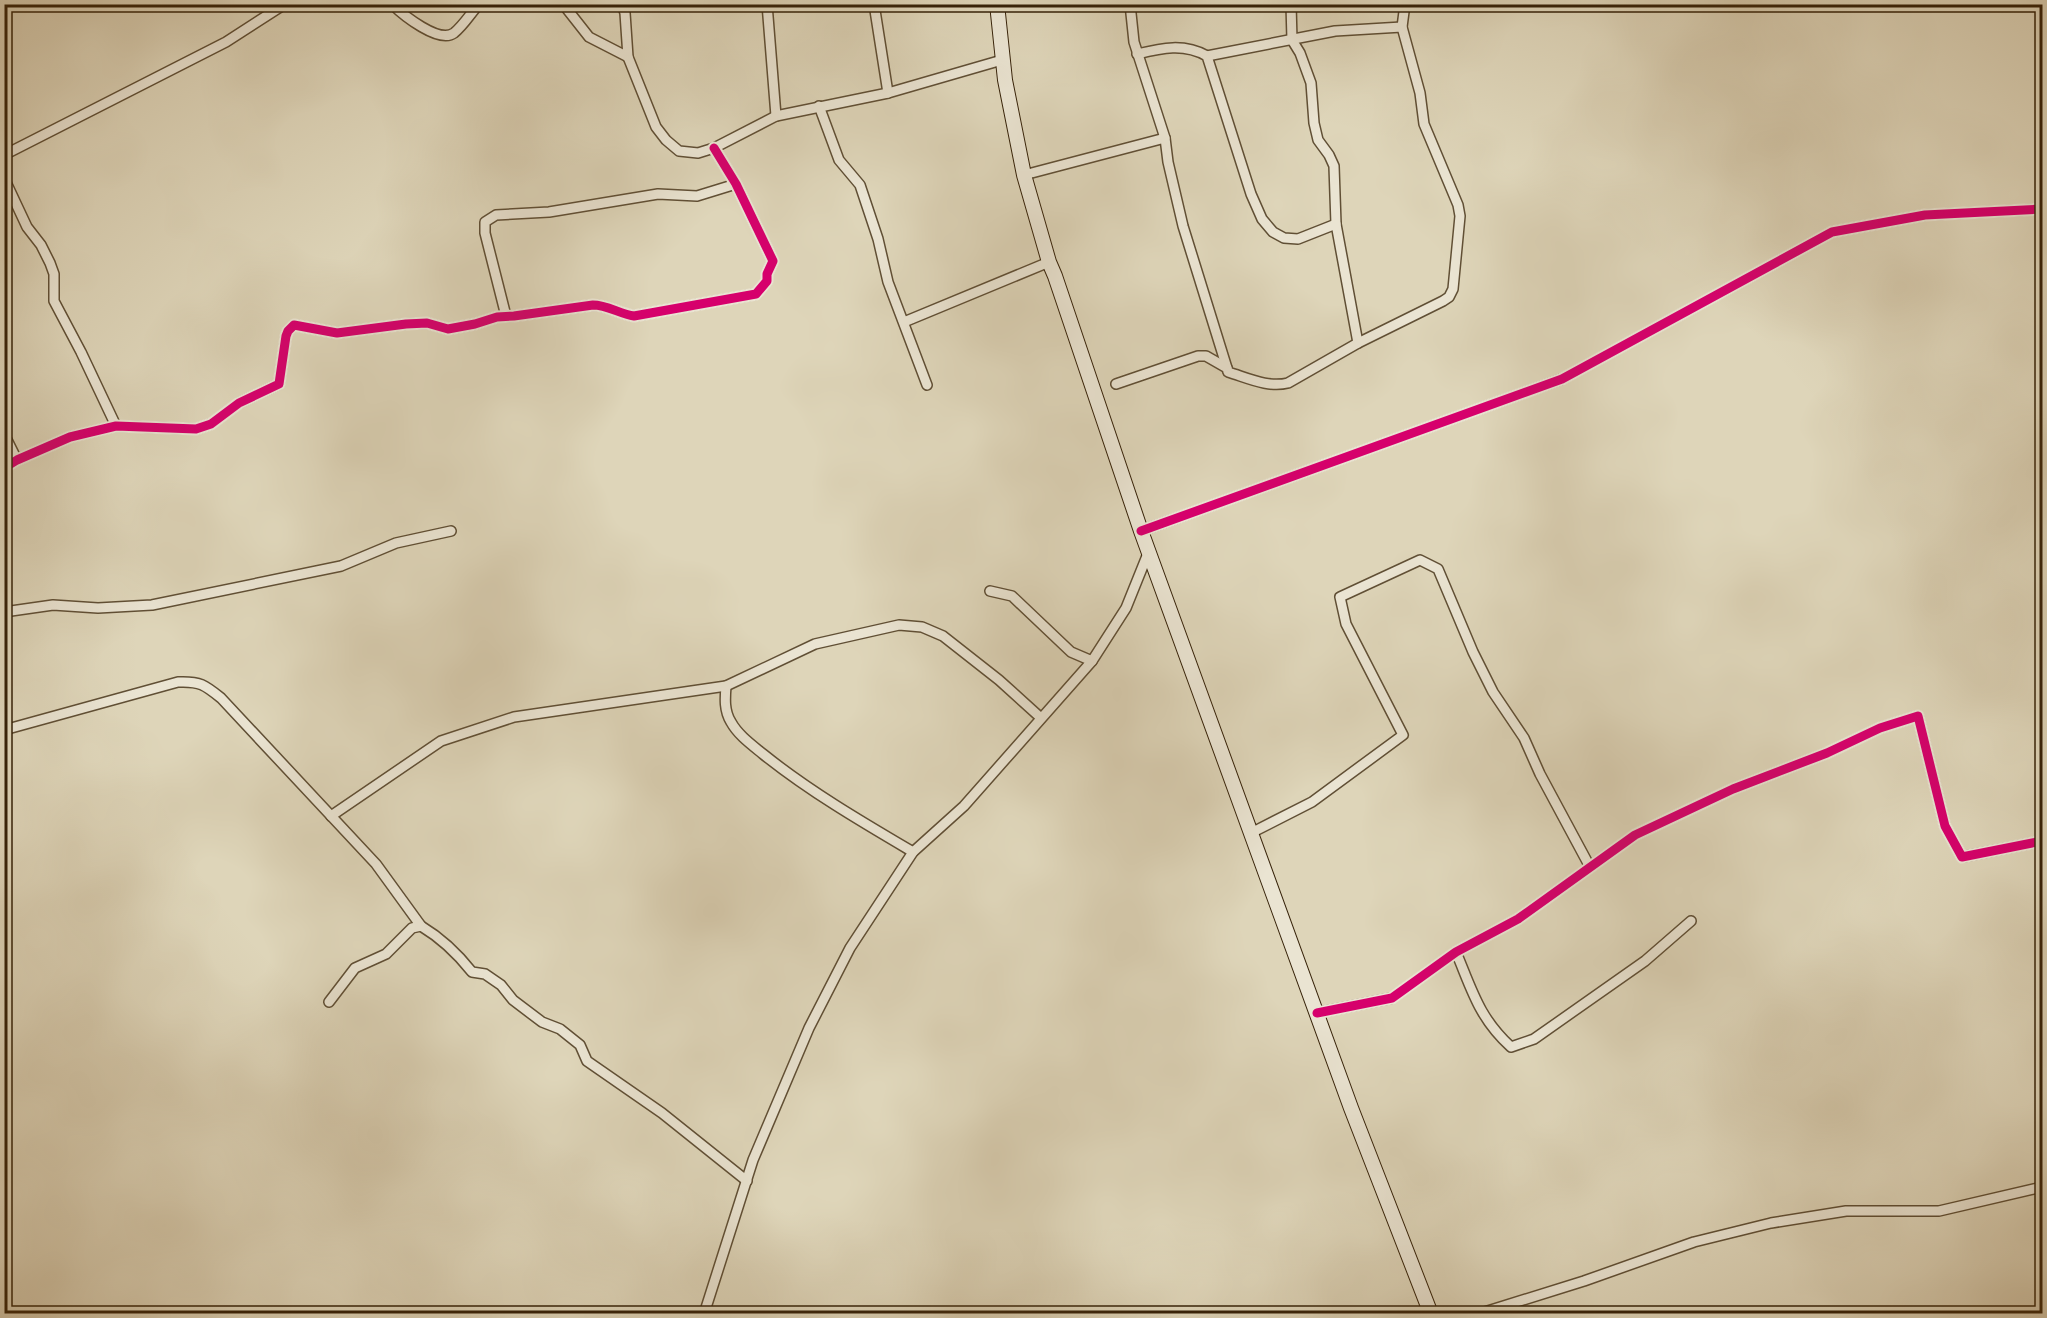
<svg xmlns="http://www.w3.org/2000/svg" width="2047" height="1318" font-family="'EB Garamond',serif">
  <rect width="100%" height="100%" fill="#ded5b9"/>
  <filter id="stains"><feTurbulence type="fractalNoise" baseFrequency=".00333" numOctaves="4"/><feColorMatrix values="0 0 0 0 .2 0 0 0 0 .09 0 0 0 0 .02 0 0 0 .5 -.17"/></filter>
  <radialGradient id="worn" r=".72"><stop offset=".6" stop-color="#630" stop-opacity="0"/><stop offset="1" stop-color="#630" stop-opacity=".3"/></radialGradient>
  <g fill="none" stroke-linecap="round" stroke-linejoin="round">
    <defs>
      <g id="minor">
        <path d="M392,4C403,15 439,44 454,33C463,26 471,13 479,4"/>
        <polyline points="563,4 589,37 628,57"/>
        <polyline points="622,4 625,13 628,57 656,127 666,140 679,151 698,153 714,148 776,116 888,93 1002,60"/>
        <polyline points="767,4 776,116"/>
        <polyline points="874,4 888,93"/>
        <polyline points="1130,4 1134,42 1165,138 1168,162 1183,226 1227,368"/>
        <polyline points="1291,4 1292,40 1300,53 1311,83 1314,123 1318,140 1329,155 1334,166 1336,224 1358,343"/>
        <path d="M1137,54C1162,48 1184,43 1207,56L1251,194L1262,219L1273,232L1284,238L1298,239L1336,224"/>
        <polyline points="1207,56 1335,31 1402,27"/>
        <polyline points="819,106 839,160 860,185 878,239 888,282 927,385"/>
        <polyline points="4,155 226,42 285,4"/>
        <polyline points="1024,175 1165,138"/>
        <polyline points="4,178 27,227 41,245 50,263 54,274 54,301 81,352 116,426"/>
        <polyline points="506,316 485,233 485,222 496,215 549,212 658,194 697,196 736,184"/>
        <polyline points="904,322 1049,262"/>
        <path d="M1116,384L1198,356H1206L1227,368L1228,372C1248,378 1268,388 1288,383L1358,343L1443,301L1449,297L1453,289L1460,216L1458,205L1424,124L1420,93L1402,27L1405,4"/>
        <polyline points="4,434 17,460"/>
        <path d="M4,468L17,460L70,437L116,426L196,429L211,424L239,403L279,384L286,336L288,331L294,325L337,333L406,324L427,323L448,329L475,324L497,317L514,316L593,305C607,305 620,314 634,316L756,294L767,281V274L773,261L736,184L714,148"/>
        <polyline points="1141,531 1562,379 1832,232 1925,215 2042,209"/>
        <polyline points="990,591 1012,596 1071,652 1092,661"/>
        <polyline points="4,612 53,605 98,608 152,605 341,566 396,543 451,531"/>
        <path d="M726,686C725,698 724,711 731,722C738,735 752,745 763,754C809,791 862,822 913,852"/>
        <path d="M4,730L178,682C200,681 205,685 221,698L376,864L421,926"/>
        <polyline points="331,816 441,741 514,717 726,686 815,644 899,625 922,627 943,636 999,680 1041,718"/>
        <polyline points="1251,833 1312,802 1403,735 1346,624 1340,597 1420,560 1438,569 1473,652 1493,692 1524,738 1540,774 1590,867"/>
        <path d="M1456,952C1472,990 1479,1018 1511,1047L1534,1039L1645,961L1691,921"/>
        <path d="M329,1002L355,968L386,954L412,928L421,926C441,938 457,953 472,972L485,974L501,985L513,1000L542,1022L560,1029L580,1045L587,1061L662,1113L747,1181"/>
        <polyline points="1317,1013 1392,998 1456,952 1518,919 1635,835 1733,789 1827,753 1880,728 1918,716 1945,826 1962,857 2042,841"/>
        <polyline points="704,1314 753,1160 809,1028 850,948 913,852 964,806 1092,661 1126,608 1149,551"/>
        <polyline points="1478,1314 1584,1281 1694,1242 1771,1223 1846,1211 1939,1211 2042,1187"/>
      </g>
      <polyline id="secondary" points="997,4 1005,80 1024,175 1049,262 1055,276 1141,531 1351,1108 1431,1314"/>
    </defs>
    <use href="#minor" stroke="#604f35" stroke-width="12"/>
    <use href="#secondary" stroke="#362209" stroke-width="16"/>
    <use href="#minor" stroke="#eae4d2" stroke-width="9"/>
    <use href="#secondary" stroke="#eae4d2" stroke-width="14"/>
    <defs>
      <g id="cycleway">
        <path d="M4,468L17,460L70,437L116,426L196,429L211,424L239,403L279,384L286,336L288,331L294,325L337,333L406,324L427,323L448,329L475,324L497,317L514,316L593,305C607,305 620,314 634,316L756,294L767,281V274L773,261L736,184L714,148"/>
        <polyline points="1141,531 1562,379 1832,232 1925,215 2042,209"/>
        <polyline points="1317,1013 1392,998 1456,952 1518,919 1635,835 1733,789 1827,753 1880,728 1918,716 1945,826 1962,857 2042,841"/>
      </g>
    </defs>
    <use href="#cycleway" stroke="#eae4d2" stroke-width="13"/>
    <use href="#cycleway" stroke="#d6006c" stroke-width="9"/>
  </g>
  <rect width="2047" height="1318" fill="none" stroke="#ded5b9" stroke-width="24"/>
  <rect x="6" y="6" width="2035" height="1306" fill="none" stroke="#362209" stroke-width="3"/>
  <rect x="12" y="12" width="2023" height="1294" fill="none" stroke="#362209" stroke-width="1.5"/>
  <rect width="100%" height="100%" filter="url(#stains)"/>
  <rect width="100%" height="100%" fill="url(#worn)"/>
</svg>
